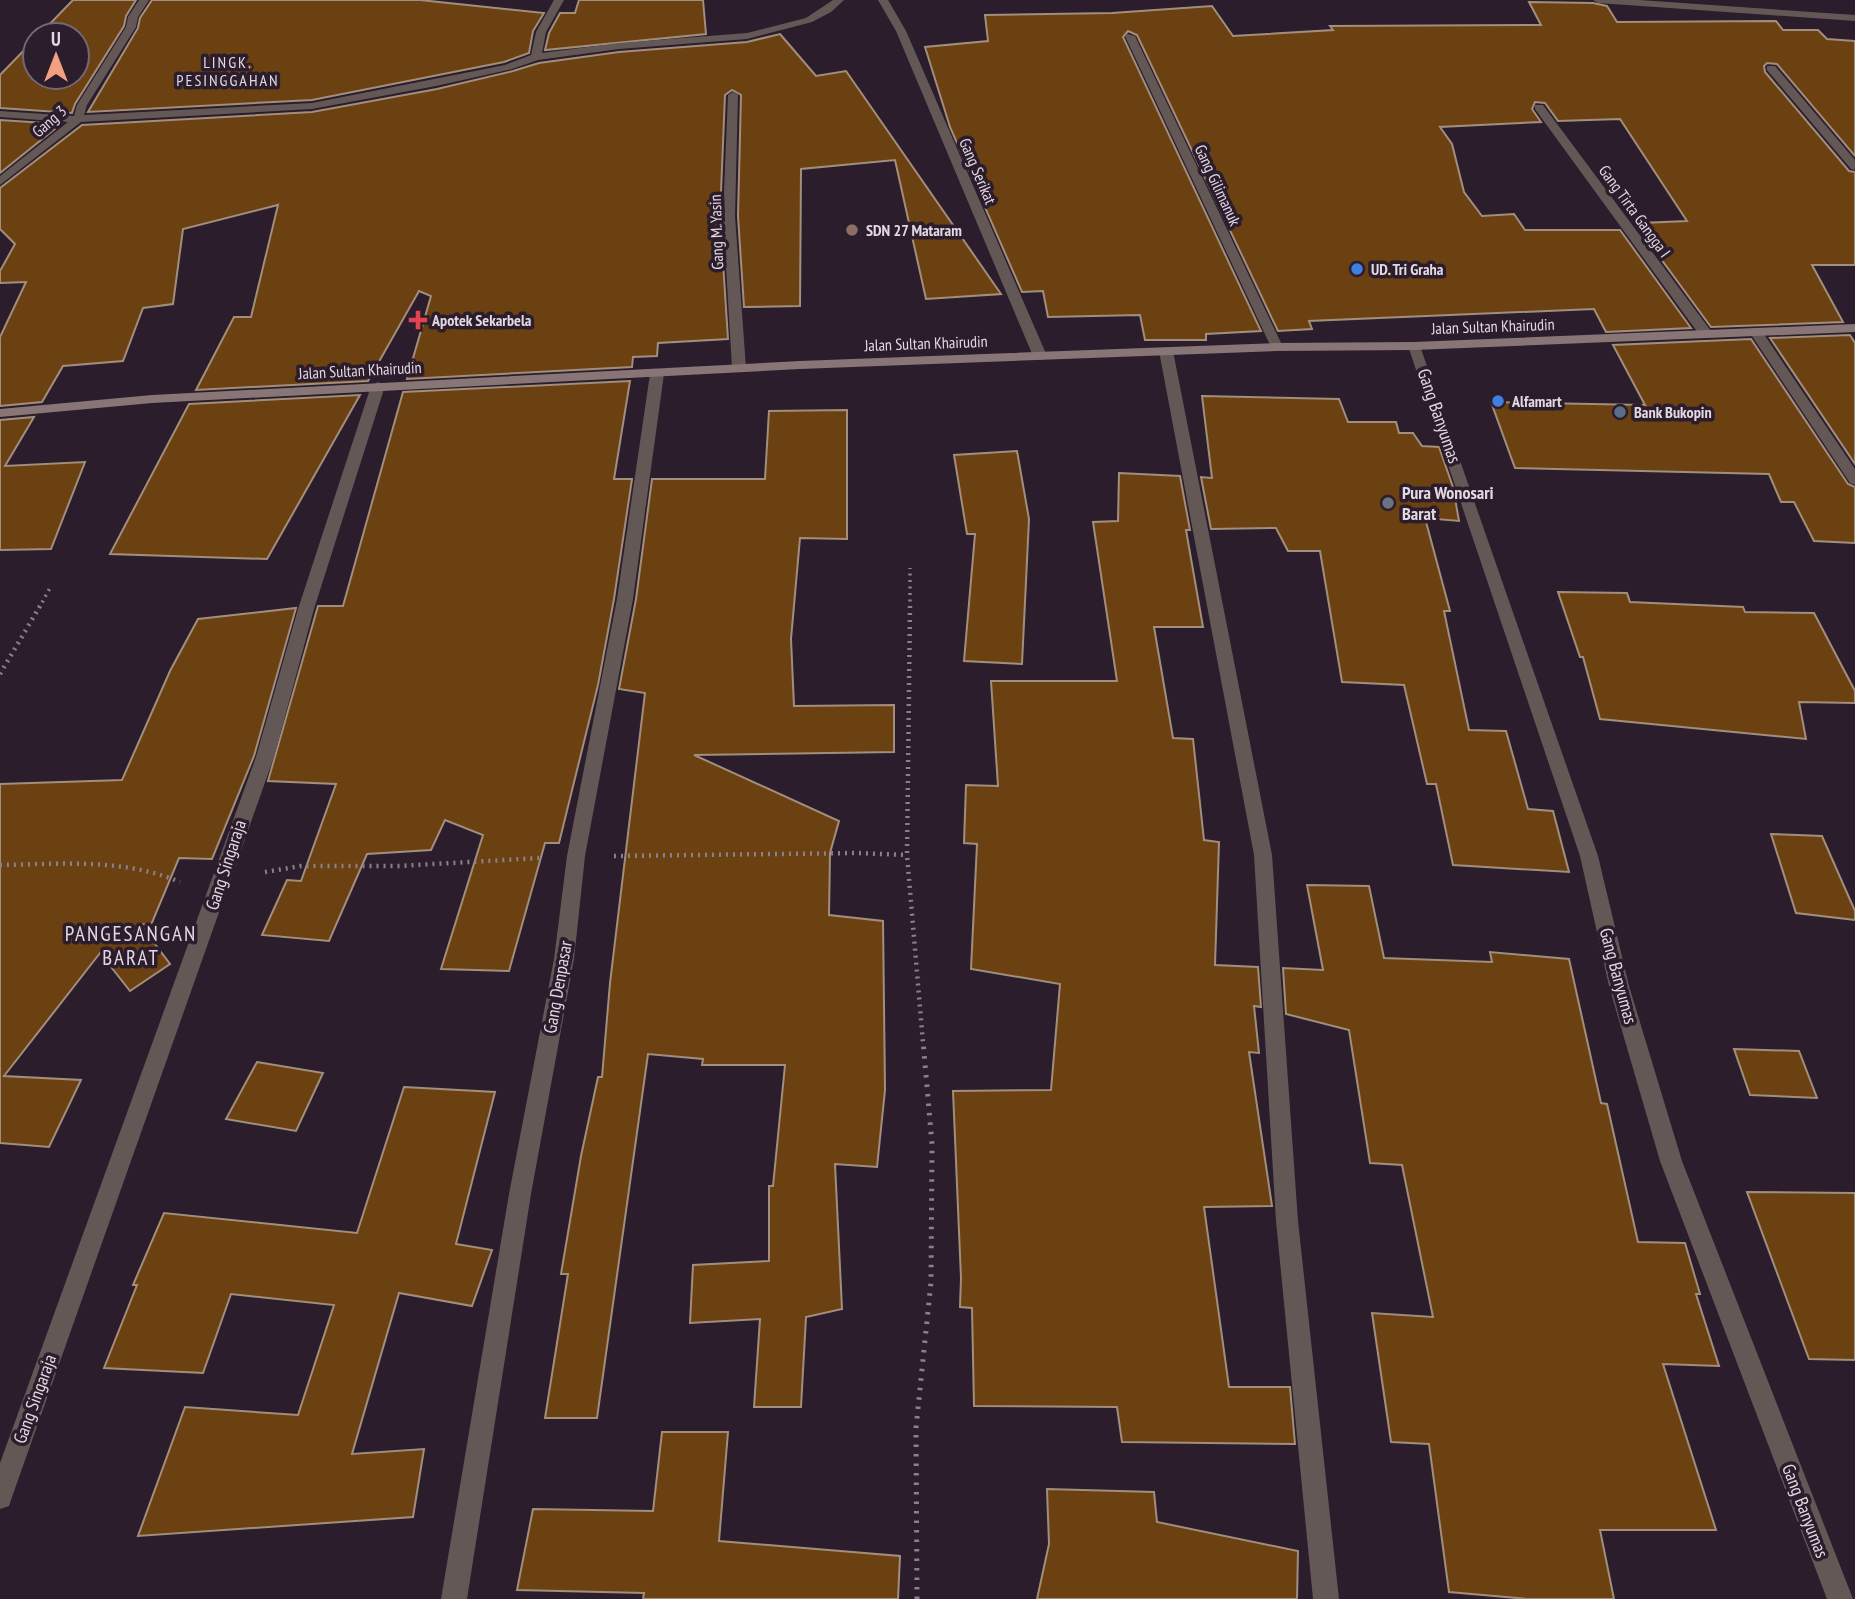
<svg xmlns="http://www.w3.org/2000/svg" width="1855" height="1599" font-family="'PT Sans Narrow',sans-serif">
  <rect width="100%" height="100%" fill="#2b1d2c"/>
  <g fill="#6b4111" stroke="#a28e7c" stroke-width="2">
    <polygon points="73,0 136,0 126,16 124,26 75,104 72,113 0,108 0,75 35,39 35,77 77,77 77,35 39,35"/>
    <polygon points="152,0 420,0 544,13 533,31 529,53 504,62 312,100 88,112 138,28 140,18"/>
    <polygon points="579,0 703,0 706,34 545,50 549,33 560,13 575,13"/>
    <polygon points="1529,2 1593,3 1607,6 1617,22 1776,21 1783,30 1818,30 1827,39 1855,41 1855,156 1777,64 1767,63 1764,66 1765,72 1849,171 1855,172 1855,265 1812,265 1843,322 1711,327 1639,229 1646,229 1641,223 1687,221 1620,119 1558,121 1545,103 1535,102 1532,109 1541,122 1440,127 1452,144 1464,192 1482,216 1514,214 1525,230 1620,230 1691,328 1606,332 1594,309 1309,321 1312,329 1278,331 1137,35 1128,31 1123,37 1261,331 1206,334 1206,340 1145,340 1140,315 1048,317 1043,291 1022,292 950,127 925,47 988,41 985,15 1112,13 1212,6 1233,36 1333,30 1330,26 1541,25"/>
    <polygon points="780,34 816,76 846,71 1001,294 926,299 895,160 801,169 800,306 744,307 738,216 741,95 732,90 725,95 720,216 728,339 658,343 657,356 633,357 632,367 407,379 431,296 419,291 368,381 196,390 234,317 251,317 278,205 183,229 173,304 143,308 123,361 63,366 42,402 0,406 0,337 26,282 0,283 0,271 15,244 0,229 0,188 82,125 312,112 437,89 513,71 539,63 619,52 747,42"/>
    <polygon points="0,120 61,124 0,173"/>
    <polygon points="1850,335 1855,343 1855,464 1770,338"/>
    <polygon points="1751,339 1848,484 1855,487 1855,543 1814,541 1794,502 1781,502 1769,474 1515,468 1491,402 1645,405 1613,345"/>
    <polygon points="630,381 614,479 632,479 614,599 598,685 559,843 545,843 509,971 441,969 483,835 445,820 431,850 367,854 329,941 262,935 287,880 301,881 336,784 268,781 318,606 343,606 403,392"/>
    <polygon points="360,395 267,559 110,554 189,404"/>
    <polygon points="1202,396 1339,399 1348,422 1396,422 1399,433 1413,433 1422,446 1439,447 1453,487 1459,521 1425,518 1450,611 1444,611 1469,730 1506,731 1528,809 1553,811 1569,872 1453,865 1436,784 1427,784 1404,685 1342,682 1320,551 1288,551 1276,528 1211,529 1201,477 1212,478"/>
    <polygon points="847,410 847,539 800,538 791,639 794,706 894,705 894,752 694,755 839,821 830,853 829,915 883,921 885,1090 877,1167 835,1164 842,1309 806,1317 801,1407 754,1407 760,1319 690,1323 693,1265 769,1261 769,1186 773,1186 785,1065 702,1065 703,1059 648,1054 597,1418 545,1418 568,1274 561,1274 581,1156 598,1077 602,1077 610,983 645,693 619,689 636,599 652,479 765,479 769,411"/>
    <polygon points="34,417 5,466 85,462 51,549 0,550 0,420"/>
    <polygon points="1017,451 1029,519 1022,664 964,661 975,534 967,534 954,455"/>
    <polygon points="1119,473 1180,476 1190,530 1186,530 1203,627 1154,627 1173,738 1193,739 1204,840 1219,842 1215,965 1258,967 1261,1007 1254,1006 1259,1053 1249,1052 1272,1206 1204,1207 1229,1387 1290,1387 1295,1444 1122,1442 1117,1407 974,1406 972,1308 960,1307 961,1278 953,1091 1051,1090 1060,984 971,969 977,844 964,843 966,785 998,786 991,681 1117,681 1093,522 1118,521"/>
    <polygon points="1558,592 1627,593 1630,602 1743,607 1745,612 1814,613 1855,691 1855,703 1799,702 1806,739 1600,719 1583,657 1580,657"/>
    <polygon points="296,608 254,756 212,859 179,858 151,925 140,924 170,964 130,991 100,953 4,1076 81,1080 49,1147 0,1143 0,784 122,780 170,671 198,619"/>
    <polygon points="1771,834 1822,836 1855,911 1855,920 1796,913"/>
    <polygon points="1307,885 1369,886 1384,958 1492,962 1490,952 1569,959 1601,1103 1607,1104 1638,1242 1685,1243 1700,1294 1696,1294 1719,1366 1663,1364 1716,1530 1600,1530 1614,1599 1528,1599 1449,1592 1429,1444 1391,1442 1372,1313 1433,1317 1402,1165 1370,1163 1349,1030 1286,1014 1283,968 1323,970"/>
    <polygon points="1734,1049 1799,1051 1817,1098 1750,1095"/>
    <polygon points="257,1062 323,1073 296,1131 226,1119"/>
    <polygon points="404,1087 495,1092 456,1244 492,1250 472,1306 399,1293 352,1454 424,1449 413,1517 138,1536 185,1407 298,1415 334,1305 231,1294 203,1373 104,1368 137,1285 133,1285 164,1213 357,1233"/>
    <polygon points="1747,1192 1855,1193 1855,1360 1809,1359"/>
    <polygon points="662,1432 728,1432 719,1541 900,1556 898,1599 643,1599 644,1593 517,1590 533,1509 653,1511"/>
    <polygon points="1047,1489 1154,1492 1157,1522 1298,1551 1297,1599 1037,1599 1049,1544"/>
  </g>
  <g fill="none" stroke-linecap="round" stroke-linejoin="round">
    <g stroke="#8c808c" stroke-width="3.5" stroke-dasharray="2 4.5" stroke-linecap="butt">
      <polyline points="39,608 50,588"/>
      <polyline points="910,608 910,568"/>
    </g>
    <g stroke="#8c808c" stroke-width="4.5" stroke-dasharray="2 5" stroke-linecap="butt">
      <polyline points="910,606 907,855 923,1043"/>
      <polyline points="0,674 40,606"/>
      <polyline points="614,856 857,853 907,855"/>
      <path d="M0,865C60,864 123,858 180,882"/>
      <polyline points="265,872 301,866 399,866 539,858"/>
    </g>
    <polyline stroke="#8c808c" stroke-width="5" stroke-dasharray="2.5 7" stroke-linecap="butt" points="917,1599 916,1428 931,1282 932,1144 923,1041"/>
    <g fill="#645857" fill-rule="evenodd">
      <polygon points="139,0 149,0 138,17 136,27 87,105 84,115 312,103 505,65 531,55 536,32 554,0 564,0 546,32 542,53 619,43 747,33 806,18 833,0 844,0 831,12 812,22 747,39 619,49 538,60 512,69 436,86 312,109 81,122 0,185 0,176 68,122 0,117 0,111 74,116 77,105 126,27 128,17"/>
      <polygon points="878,0 888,0 906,31 1047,356 1045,359 1040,360 1033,356 896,31"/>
      <polygon points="1593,0 1639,0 1855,15 1855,21 1598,3"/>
      <polygon points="1127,34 1135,36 1283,347 1282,350 1277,351 1271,347 1125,36"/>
      <polygon points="1767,66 1775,66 1855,160 1855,170 1851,169 1767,70"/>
      <polygon points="733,92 738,95 735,216 746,368 739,372 732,368 723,216 728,95"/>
      <polygon points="1535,105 1543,105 1711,331 1711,337 1701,337 1535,109"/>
      <polygon points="1756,329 1761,330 1855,469 1855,485 1850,483 1750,333"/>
      <polygon points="1414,342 1420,346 1598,856 1629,986 1682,1161 1853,1599 1827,1599 1660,1161 1609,986 1580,856 1408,346"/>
      <polygon points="1166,347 1173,351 1272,855 1298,1221 1339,1599 1313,1599 1276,1221 1254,855 1159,351"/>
      <polygon points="657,370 664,374 633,599 585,856 574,959 531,1194 467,1599 441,1599 509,1194 554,959 567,856 617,599 650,374"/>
      <polygon points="378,382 385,386 314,609 274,757 12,1497 9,1506 0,1509 0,1463 256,757 298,609 371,386"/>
    </g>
    <polygon fill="#887575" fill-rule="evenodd" points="1855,324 1855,332 1414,350 1277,351 800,369 152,403 0,417 0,409 152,395 800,361 1277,343 1414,342"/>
  </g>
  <circle fill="#8d6e63" stroke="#2b1d2c" stroke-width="2.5" cx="852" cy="230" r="7"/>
  <g fill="#3f7fe0" stroke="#2b1d2c" stroke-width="2.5">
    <circle cx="1357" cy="269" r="7"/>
    <circle cx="1498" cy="401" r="7"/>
  </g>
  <path fill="#e0444e" stroke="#2b1d2c" stroke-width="2.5" d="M414.5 309.5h7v7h7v7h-7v7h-7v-7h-7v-7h7z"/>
  <circle fill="#5c6f8a" stroke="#2b1d2c" stroke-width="2.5" cx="1620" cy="412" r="7"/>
  <circle fill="#6b7280" stroke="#2b1d2c" stroke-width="2.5" cx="1388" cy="503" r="7"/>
  <g text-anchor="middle" stroke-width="7" stroke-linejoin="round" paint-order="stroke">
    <g font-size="16" letter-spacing="2" fill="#e2d8e2" stroke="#2b1d2c">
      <text x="228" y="68">LINGK.<tspan x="228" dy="18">PESINGGAHAN</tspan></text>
    </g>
    <g font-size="16" fill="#e2d8e2" stroke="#2b1d2c">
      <text transform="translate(49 121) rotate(-41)" y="6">Gang 3</text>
      <text transform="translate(978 171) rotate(67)" y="6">Gang Serikat</text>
      <text transform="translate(1218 185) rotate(65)" y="6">Gang Gilimanuk</text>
      <text transform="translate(1635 211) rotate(54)" y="6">Gang Tirta Gangga I</text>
      <text transform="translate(716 232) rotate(-92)" y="6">Gang M. Yasin</text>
      <text transform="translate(1493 326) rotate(-2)" y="6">Jalan Sultan Khairudin</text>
      <text transform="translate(926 343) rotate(-2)" y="6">Jalan Sultan Khairudin</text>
      <text transform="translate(360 370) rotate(-3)" y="6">Jalan Sultan Khairudin</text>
    </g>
    <g font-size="16" font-weight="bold" fill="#e2d8e2" stroke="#2b1d2c" text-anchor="start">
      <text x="866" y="236">SDN 27 Mataram</text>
      <text x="1371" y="275">UD. Tri Graha</text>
      <text x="432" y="326">Apotek Sekarbela</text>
      <text x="1512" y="407">Alfamart</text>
      <text x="1634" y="418">Bank Bukopin</text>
    </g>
    <g font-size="18" fill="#e2d8e2" stroke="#2b1d2c">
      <text transform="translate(1439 416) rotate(71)" y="6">Gang Banyumas</text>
      <text transform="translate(226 865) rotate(-72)" y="6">Gang Singaraja</text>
      <text transform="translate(1618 976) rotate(75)" y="6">Gang Banyumas</text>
      <text transform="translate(558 987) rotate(-80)" y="6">Gang Denpasar</text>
      <text transform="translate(35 1399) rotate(-70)" y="6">Gang Singaraja</text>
      <text transform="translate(1805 1511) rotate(69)" y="6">Gang Banyumas</text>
    </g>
    <g font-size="18" font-weight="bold" fill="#e2d8e2" stroke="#2b1d2c" text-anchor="start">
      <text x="1402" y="499">Pura Wonosari<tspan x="1402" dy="21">Barat</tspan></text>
    </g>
    <g font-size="21" letter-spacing="2" fill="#e2d8e2" stroke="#2b1d2c">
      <text x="131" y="941">PANGESANGAN<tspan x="131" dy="24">BARAT</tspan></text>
    </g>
  </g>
  <g transform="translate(56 56)"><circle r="33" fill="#2b1d2c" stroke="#746875" stroke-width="2"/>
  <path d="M0-5L12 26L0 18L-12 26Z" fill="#f3a082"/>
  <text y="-10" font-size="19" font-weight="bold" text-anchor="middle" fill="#e2d8e2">U</text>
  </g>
</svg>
